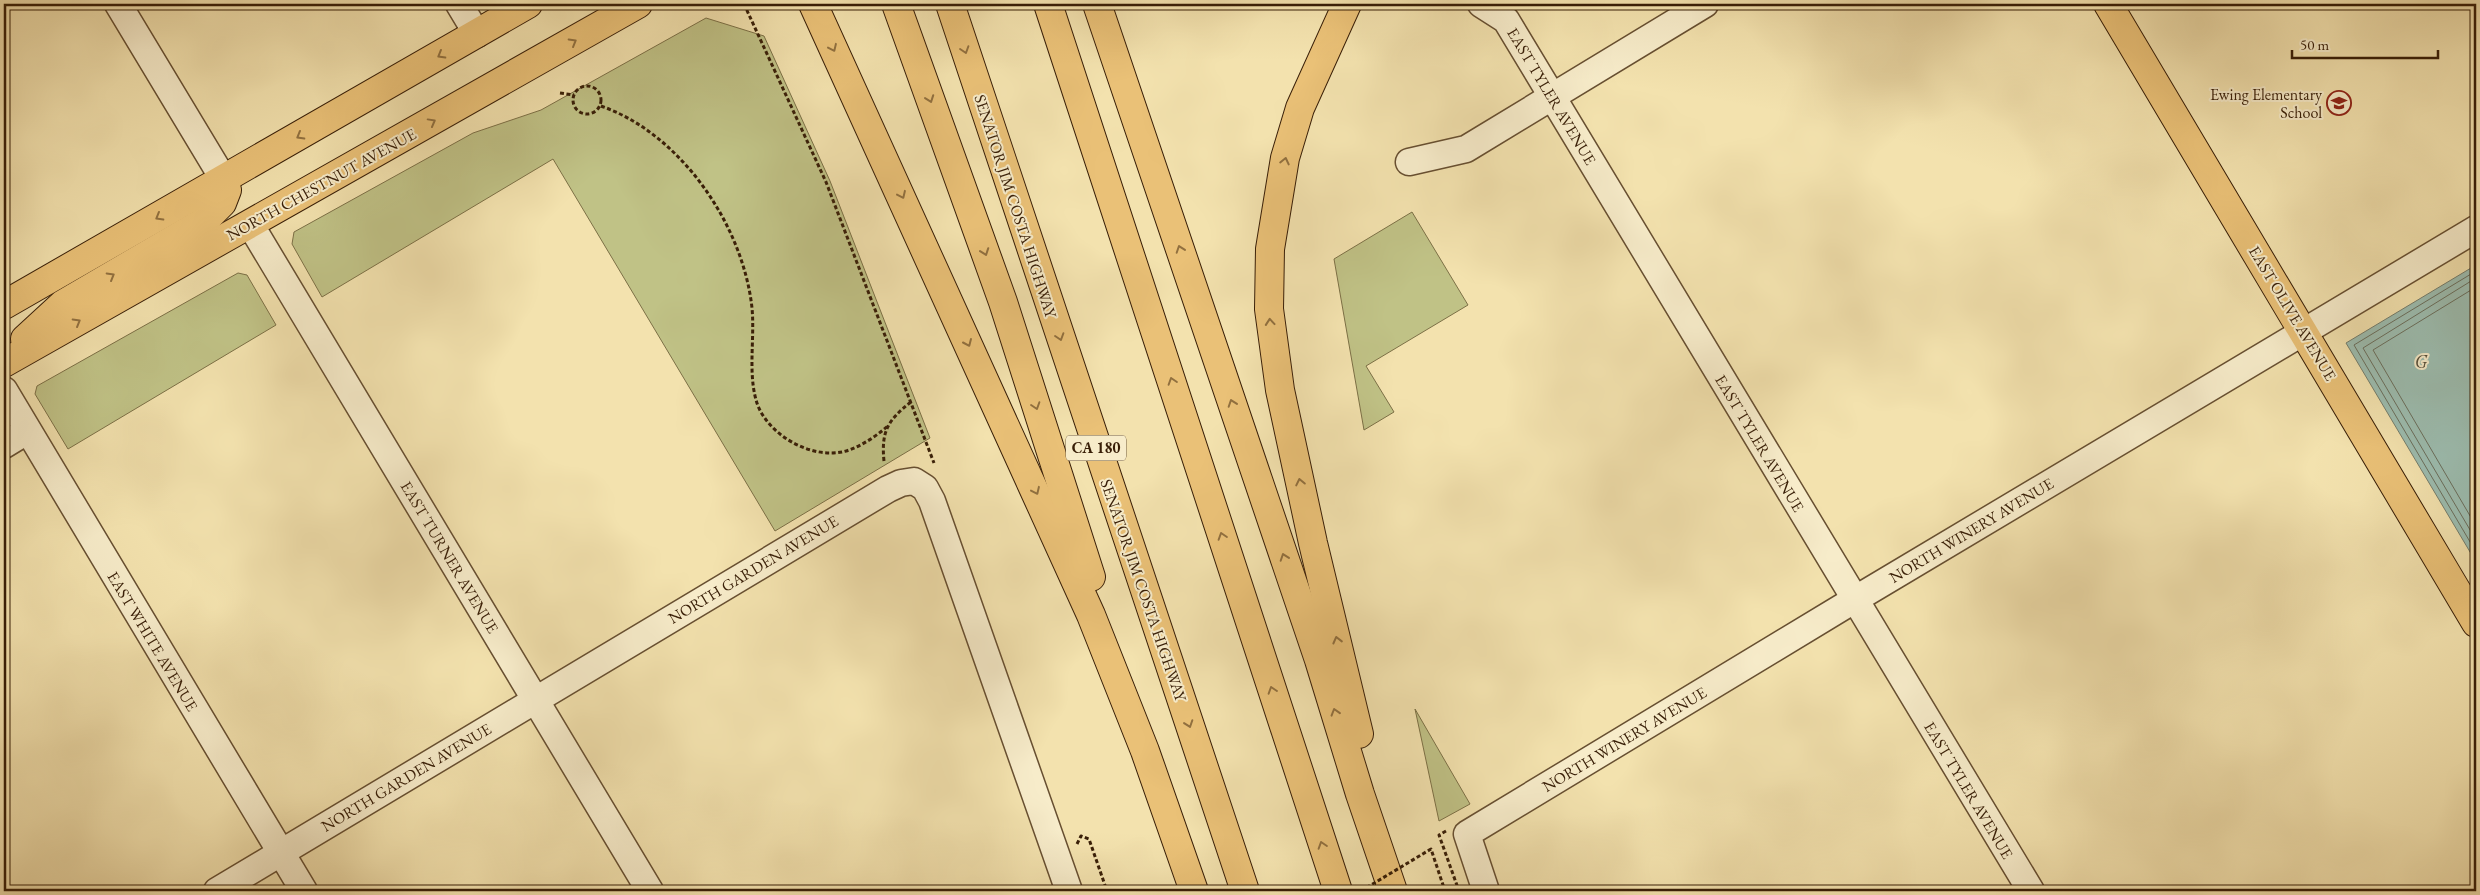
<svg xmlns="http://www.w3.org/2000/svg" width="2480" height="895" font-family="'EB Garamond',serif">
  <rect width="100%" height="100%" fill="#f3e2ae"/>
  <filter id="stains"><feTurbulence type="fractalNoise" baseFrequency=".004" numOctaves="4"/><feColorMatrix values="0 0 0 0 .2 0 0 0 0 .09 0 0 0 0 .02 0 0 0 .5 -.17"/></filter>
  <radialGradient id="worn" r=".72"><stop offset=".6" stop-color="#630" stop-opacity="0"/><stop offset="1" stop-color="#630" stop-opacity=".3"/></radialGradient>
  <g fill="#c0c286" stroke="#7c7046">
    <polygon points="706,18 764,36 830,181 930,438 775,531 553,159 322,297 292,244 294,232 473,133 541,110"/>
    <polygon points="1412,212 1468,305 1366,366 1394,412 1364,430 1334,259"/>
    <polygon points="238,273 247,275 276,325 68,449 35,394 37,386"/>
    <polygon points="1415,709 1470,804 1439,821"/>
  </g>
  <polygon fill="#9cbdb0" stroke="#747d6c" points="2476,265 2476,562 2346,343"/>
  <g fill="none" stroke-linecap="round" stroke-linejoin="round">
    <g stroke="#6a6e5c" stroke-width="1">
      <polyline points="2476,271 2354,345 2476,552"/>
      <polyline points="2476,278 2363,348 2476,540"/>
      <polyline points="2476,287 2373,350 2476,526"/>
    </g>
    <defs>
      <g id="minor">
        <polyline points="118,4 224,180"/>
        <polyline points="459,4 477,34"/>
        <polyline points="1481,4 1506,20 2031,891"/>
        <polyline points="1409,162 1466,149 1705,4"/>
        <polyline points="250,224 650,891"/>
        <polyline points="4,390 304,891"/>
        <polyline points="4,445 27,431"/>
        <polyline points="217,891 888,489 901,483 914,481 925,488 932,501 1069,891"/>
        <polyline points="1486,891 1467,834 1854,600 2476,229"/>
      </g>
      <g id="major">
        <polyline points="2108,4 2476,623"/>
        <polyline points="4,305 528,4"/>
        <polyline points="25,339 63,304 203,222 222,203 227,190 224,180"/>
        <polyline points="4,363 638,4"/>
      </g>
      <g id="highway">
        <polyline points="813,4 1091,615 1145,751 1194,891"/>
        <polyline points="896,4 1003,302 1091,577"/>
        <polyline points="950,4 1245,891"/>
        <polyline points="1048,4 1338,891"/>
        <polyline points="1097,4 1319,660 1360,794 1393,891"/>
        <polyline points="1347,4 1300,108 1285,158 1270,249 1269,309 1280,390 1313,543 1359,734"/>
      </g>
    </defs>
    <use href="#minor" stroke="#674f31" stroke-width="29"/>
    <use href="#major" stroke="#381e07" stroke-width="30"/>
    <use href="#highway" stroke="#381e07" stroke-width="30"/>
    <g stroke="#381e07" stroke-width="3" stroke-dasharray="4 2.5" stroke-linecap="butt">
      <polyline points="744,4 826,182 934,463"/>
      <circle cx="587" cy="100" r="14"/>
      <polyline points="560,93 574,95"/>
      <path d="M601,106C681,134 743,225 752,308C755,340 747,376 758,406C771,437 813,460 846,451C862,446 876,436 888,426"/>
      <path d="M884,461C881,431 888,420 911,402"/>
      <polyline points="1446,831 1439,835 1459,891"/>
      <polyline points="1077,844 1081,836 1089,839 1107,891"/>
    </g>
    <use href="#minor" stroke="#f7ecca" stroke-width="26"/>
    <use href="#major" stroke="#eac177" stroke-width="28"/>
    <use href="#highway" stroke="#eac177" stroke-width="28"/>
    <polyline stroke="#381e07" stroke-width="3" stroke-dasharray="4 2.5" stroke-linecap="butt" points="1361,891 1431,849 1445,891"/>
  </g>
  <defs><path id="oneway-chevron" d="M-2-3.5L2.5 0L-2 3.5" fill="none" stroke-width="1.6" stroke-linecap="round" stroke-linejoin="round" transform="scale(1.25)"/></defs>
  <g stroke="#91703f">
    <use href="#oneway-chevron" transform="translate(573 42) rotate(-30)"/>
    <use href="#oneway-chevron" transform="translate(833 48) rotate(65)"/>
    <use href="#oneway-chevron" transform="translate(965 50) rotate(72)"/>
    <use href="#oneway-chevron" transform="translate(441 55) rotate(150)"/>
    <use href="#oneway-chevron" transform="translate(930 99) rotate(70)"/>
    <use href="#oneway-chevron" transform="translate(432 122) rotate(-29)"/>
    <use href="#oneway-chevron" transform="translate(300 136) rotate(150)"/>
    <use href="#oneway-chevron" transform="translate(1285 161) rotate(-77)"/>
    <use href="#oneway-chevron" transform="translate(902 195) rotate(65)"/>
    <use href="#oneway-chevron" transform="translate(159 217) rotate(150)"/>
    <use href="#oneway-chevron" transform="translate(1180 249) rotate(-109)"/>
    <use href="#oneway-chevron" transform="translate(985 252) rotate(70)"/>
    <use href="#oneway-chevron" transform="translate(111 276) rotate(-30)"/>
    <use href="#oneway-chevron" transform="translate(77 322) rotate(-30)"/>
    <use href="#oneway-chevron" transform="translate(1270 322) rotate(-95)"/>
    <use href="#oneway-chevron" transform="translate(1060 337) rotate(72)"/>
    <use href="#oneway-chevron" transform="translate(968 343) rotate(66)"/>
    <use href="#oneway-chevron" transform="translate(1172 381) rotate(-108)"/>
    <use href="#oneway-chevron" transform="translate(1232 403) rotate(-109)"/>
    <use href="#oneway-chevron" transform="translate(1036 406) rotate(72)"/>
    <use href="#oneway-chevron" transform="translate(1300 482) rotate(-102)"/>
    <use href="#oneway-chevron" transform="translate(1036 491) rotate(65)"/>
    <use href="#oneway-chevron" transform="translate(1222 536) rotate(-108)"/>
    <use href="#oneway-chevron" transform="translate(1284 557) rotate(-109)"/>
    <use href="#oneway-chevron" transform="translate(1337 640) rotate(-104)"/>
    <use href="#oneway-chevron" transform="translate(1272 690) rotate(-108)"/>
    <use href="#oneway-chevron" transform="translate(1335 712) rotate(-107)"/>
    <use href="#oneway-chevron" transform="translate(1189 724) rotate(71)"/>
    <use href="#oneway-chevron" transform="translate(1322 845) rotate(-108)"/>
  </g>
  <defs>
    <symbol id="school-ring" viewBox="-11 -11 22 22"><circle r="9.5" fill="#f7ecca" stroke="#8f2418" stroke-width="1.5"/><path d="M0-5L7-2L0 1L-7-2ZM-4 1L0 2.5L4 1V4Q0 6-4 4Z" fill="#8f2418"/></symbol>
  </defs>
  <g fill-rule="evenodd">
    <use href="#school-ring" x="2325" y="89" width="28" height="28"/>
  </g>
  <g text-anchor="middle" stroke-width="4" stroke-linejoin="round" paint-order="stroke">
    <rect fill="#f7ecca" stroke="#715c42" stroke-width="1" x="1066" y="435.5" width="60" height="25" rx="4"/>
    <g font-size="15" font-weight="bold" fill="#381e07">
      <text x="1096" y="453">CA 180</text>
    </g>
    <g font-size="16" fill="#381e07" stroke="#f7ecca" text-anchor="end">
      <text x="2322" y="100">Ewing Elementary<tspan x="2322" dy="18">School</tspan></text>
    </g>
    <g font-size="16" fill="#381e07" stroke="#f7ecca">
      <text transform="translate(1552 96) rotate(59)" y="6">EAST TYLER AVENUE</text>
      <text transform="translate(321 184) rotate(-29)" y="6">NORTH CHESTNUT AVENUE</text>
      <text transform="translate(1016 206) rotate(72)" y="6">SENATOR JIM COSTA HIGHWAY</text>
      <text transform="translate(2293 313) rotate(59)" y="6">EAST OLIVE AVENUE</text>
      <text transform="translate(1760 443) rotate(59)" y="6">EAST TYLER AVENUE</text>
      <text transform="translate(1971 530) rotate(-31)" y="6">NORTH WINERY AVENUE</text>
      <text transform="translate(450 557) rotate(59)" y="6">EAST TURNER AVENUE</text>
      <text transform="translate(753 569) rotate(-31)" y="6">NORTH GARDEN AVENUE</text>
      <text transform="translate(1144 590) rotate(71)" y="6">SENATOR JIM COSTA HIGHWAY</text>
      <text transform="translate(153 641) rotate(59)" y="6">EAST WHITE AVENUE</text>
      <text transform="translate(1624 739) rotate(-31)" y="6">NORTH WINERY AVENUE</text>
      <text transform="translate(406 777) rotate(-31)" y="6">NORTH GARDEN AVENUE</text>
      <text transform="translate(1969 790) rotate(59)" y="6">EAST TYLER AVENUE</text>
    </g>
    <g font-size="18" font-style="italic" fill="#564e3a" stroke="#f7ecca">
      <text x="2421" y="368">G</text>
    </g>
  </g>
  <rect width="2480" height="895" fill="none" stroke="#f3e2ae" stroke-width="20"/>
  <rect x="5" y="5" width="2470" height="885" fill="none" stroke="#381e07" stroke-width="2.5"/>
  <rect x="10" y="10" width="2460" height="875" fill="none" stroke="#381e07"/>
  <path d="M2292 50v8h146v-8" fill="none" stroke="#381e07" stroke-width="2.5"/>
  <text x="2300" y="50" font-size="15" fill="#381e07" stroke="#f7ecca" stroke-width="4" paint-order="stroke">50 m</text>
  <rect width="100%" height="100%" filter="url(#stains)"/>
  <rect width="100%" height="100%" fill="url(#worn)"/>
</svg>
